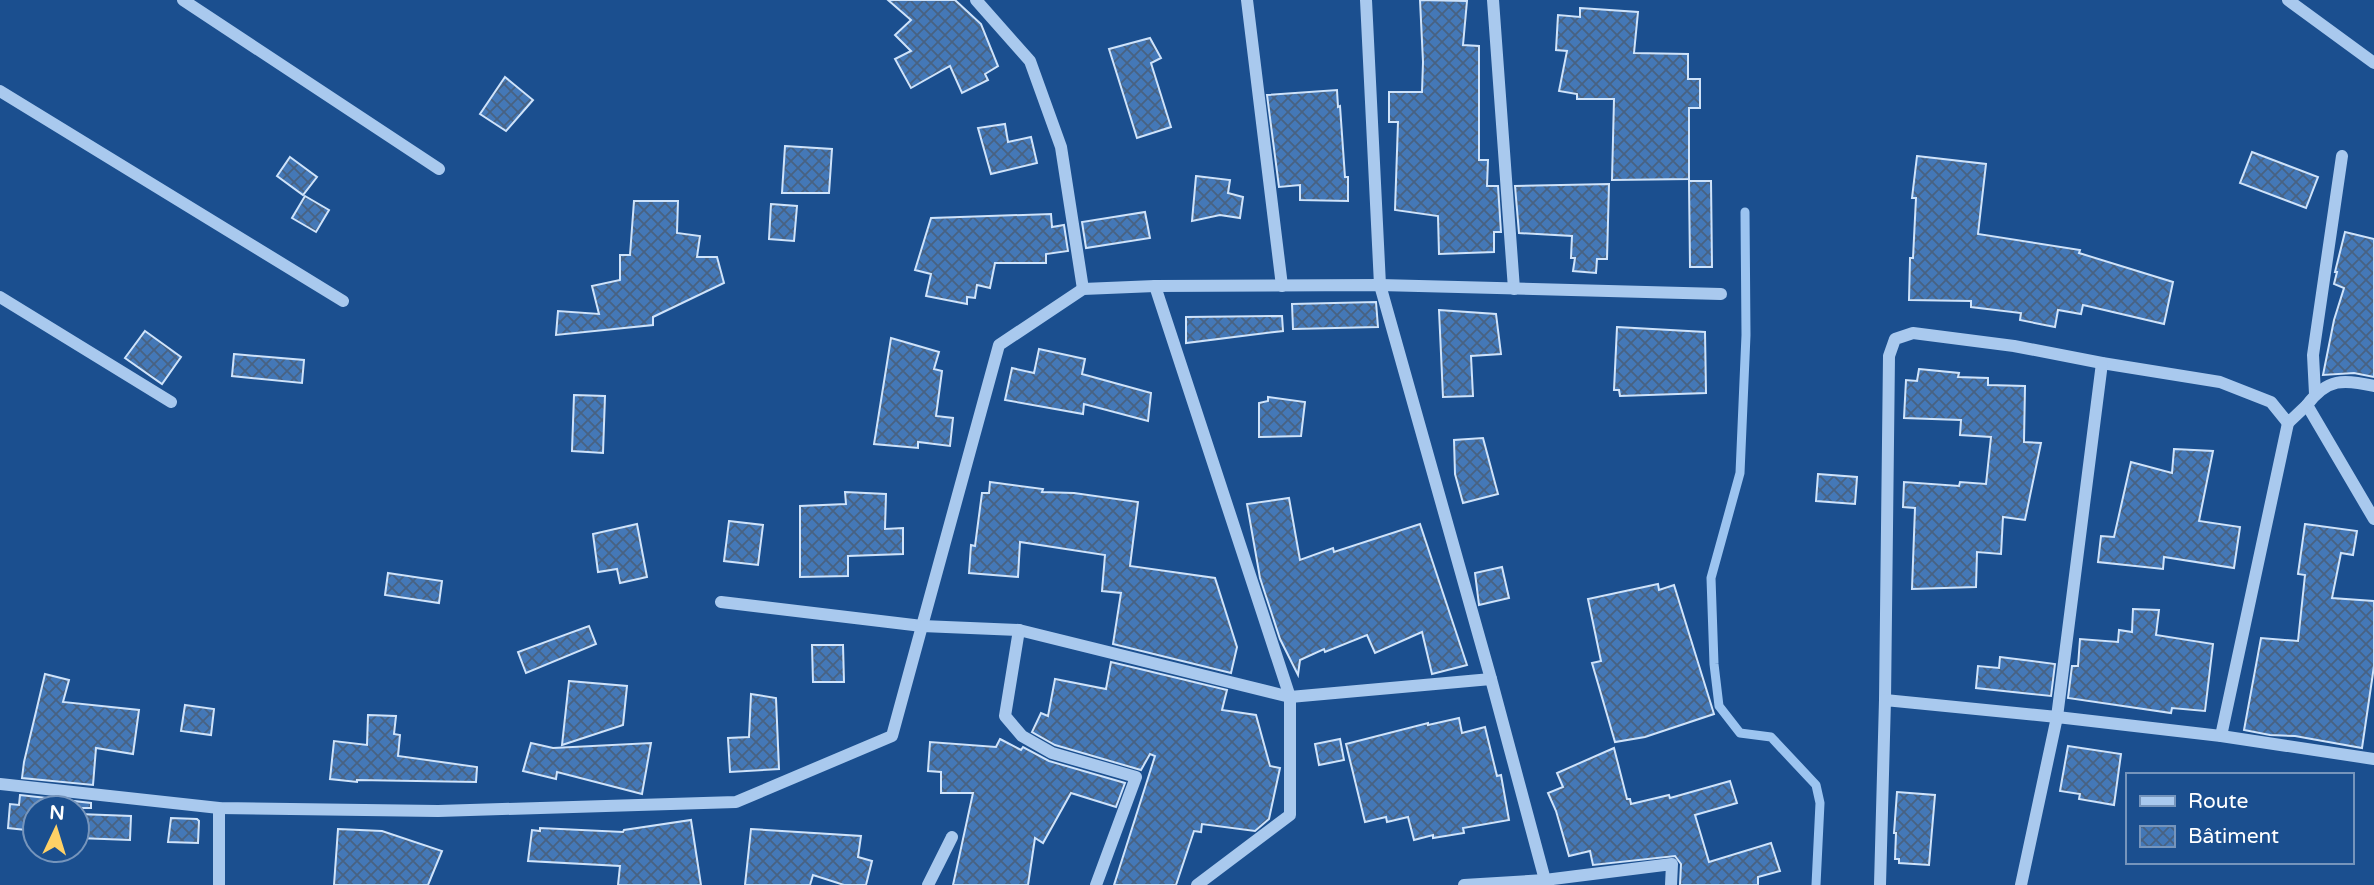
<svg xmlns="http://www.w3.org/2000/svg" width="2374" height="885" font-family="'Varela Round',sans-serif">
  <defs>
    <pattern id="building-cross-hatch" width="8" height="8" patternUnits="userSpaceOnUse" patternTransform="scale(1.75)"><rect width="8" height="8" fill="#4478b7"/><path d="M0 0l8 8M0 8l8-8" fill="none" stroke="#486282"/></pattern>
  </defs>
  <rect width="100%" height="100%" fill="#1b4f8f"/>
  <g fill="none" stroke-linecap="round" stroke-linejoin="round">
    <polyline stroke="#9cc4f0" stroke-width="9" points="1745,212 1746,335 1740,473 1711,578 1714,664 1719,706 1740,733 1771,737 1816,785 1820,803 1816,885"/>
  </g>
  <g fill="url(#building-cross-hatch)" stroke="#cfe3fa" stroke-width="2">
    <polygon points="888,0 955,0 981,24 998,66 985,74 988,80 962,93 950,66 911,88 895,59 911,51 895,35 911,20"/>
    <polygon points="1420,0 1467,1 1463,45 1479,46 1479,160 1488,160 1487,186 1498,186 1501,232 1494,232 1494,252 1439,254 1438,216 1395,210 1398,122 1389,122 1389,92 1422,92 1423,62"/>
    <polygon points="1580,8 1638,12 1634,53 1688,54 1688,79 1700,79 1700,108 1689,108 1689,179 1612,180 1614,99 1577,99 1577,94 1559,91 1567,51 1556,50 1558,15 1580,17"/>
    <polygon points="1150,38 1161,58 1151,63 1171,127 1137,138 1109,49"/>
    <polygon points="505,77 533,100 506,131 480,114"/>
    <polygon points="1337,90 1338,107 1340,106 1345,177 1348,177 1348,201 1300,200 1300,185 1279,187 1267,95"/>
    <polygon points="1005,124 1008,142 1031,137 1037,163 991,174 978,128"/>
    <polygon points="785,146 832,149 829,193 782,193"/>
    <polygon points="2252,152 2318,177 2306,208 2240,183"/>
    <polygon points="1917,156 1986,164 1978,234 2080,250 2079,253 2173,282 2164,324 2083,305 2081,314 2058,310 2055,327 2020,320 2021,313 1971,307 1971,301 1909,300 1910,258 1913,258 1916,198 1912,198"/>
    <polygon points="290,157 317,177 303,195 277,176"/>
    <polygon points="1196,176 1230,180 1228,193 1243,197 1240,218 1220,215 1192,221"/>
    <polygon points="1689,181 1711,181 1712,267 1690,267"/>
    <polygon points="1609,184 1607,259 1597,259 1596,273 1573,271 1575,258 1571,258 1572,236 1519,233 1515,186"/>
    <polygon points="305,196 329,210 316,232 292,218"/>
    <polygon points="634,201 678,201 677,233 700,236 697,257 717,257 724,283 653,317 653,325 556,335 558,311 599,314 592,286 620,280 620,255 630,255"/>
    <polygon points="771,204 797,206 794,241 769,239"/>
    <polygon points="1145,212 1150,238 1086,248 1082,222"/>
    <polygon points="1051,214 1052,227 1064,225 1068,251 1046,254 1046,263 995,263 990,288 977,285 975,298 967,297 967,304 926,296 931,274 915,270 931,218"/>
    <polygon points="2345,232 2374,239 2374,377 2354,373 2323,375 2334,320 2344,288 2334,284 2337,272 2335,272"/>
    <polygon points="1376,302 1378,327 1293,329 1292,304"/>
    <polygon points="1439,310 1496,314 1501,354 1471,356 1473,396 1443,397"/>
    <polygon points="1282,316 1283,331 1186,343 1186,317"/>
    <polygon points="1617,327 1705,332 1706,393 1620,396 1619,390 1614,390"/>
    <polygon points="145,331 181,357 162,384 125,358"/>
    <polygon points="891,338 939,352 934,369 942,371 936,416 953,418 950,446 918,442 918,448 874,444"/>
    <polygon points="1039,349 1085,359 1082,374 1151,393 1148,421 1084,404 1083,414 1005,400 1012,368 1034,373"/>
    <polygon points="234,354 304,360 302,383 232,376"/>
    <polygon points="1919,369 1959,373 1958,377 1988,378 1988,385 2025,386 2024,442 2041,443 2025,520 2003,517 2001,554 1977,552 1976,587 1912,589 1915,508 1903,507 1904,482 1959,486 1960,482 1986,484 1991,437 1960,435 1961,420 1904,418 1906,380 1917,381"/>
    <polygon points="574,395 605,396 603,453 572,451"/>
    <polygon points="1268,397 1305,402 1301,436 1259,437 1259,403 1268,401"/>
    <polygon points="1483,438 1498,494 1463,503 1455,474 1454,440"/>
    <polygon points="2174,449 2213,451 2199,521 2240,527 2234,568 2164,557 2163,569 2098,562 2101,536 2114,537 2131,462 2172,473"/>
    <polygon points="1818,474 1857,477 1855,504 1816,501"/>
    <polygon points="990,482 1043,489 1042,492 1074,493 1138,502 1130,566 1215,578 1237,647 1231,673 1113,644 1121,593 1102,591 1105,555 1020,542 1018,577 969,573 971,545 975,546 982,493 989,493"/>
    <polygon points="845,492 886,494 885,529 903,528 903,554 848,556 848,576 800,577 800,506 846,504"/>
    <polygon points="1289,498 1300,560 1333,548 1334,552 1420,524 1467,665 1432,674 1422,632 1375,653 1367,635 1325,652 1324,649 1300,660 1298,675 1280,639 1260,578 1247,504"/>
    <polygon points="729,521 763,525 758,565 724,561"/>
    <polygon points="637,524 647,577 620,583 617,569 598,572 593,534"/>
    <polygon points="2305,524 2357,531 2353,555 2341,553 2332,598 2374,601 2374,666 2362,748 2295,736 2270,735 2244,730 2261,638 2298,641 2305,575 2298,574"/>
    <polygon points="1502,567 1509,598 1479,605 1475,573"/>
    <polygon points="388,573 442,581 439,603 385,595"/>
    <polygon points="1658,584 1659,590 1674,585 1714,714 1645,737 1615,742 1592,663 1601,661 1588,599"/>
    <polygon points="2133,609 2159,610 2156,635 2213,644 2205,711 2172,708 2171,713 2068,698 2072,666 2078,666 2080,639 2118,642 2119,630 2132,632"/>
    <polygon points="589,626 596,644 526,673 518,652"/>
    <polygon points="812,645 843,645 844,682 813,682"/>
    <polygon points="2000,657 2055,664 2051,696 1976,688 1978,666 1999,668"/>
    <polygon points="1111,662 1227,690 1222,710 1256,715 1270,766 1280,768 1269,819 1255,831 1202,824 1201,832 1194,831 1176,885 1114,885 1155,756 1150,754 1141,770 1055,745 1032,732 1041,713 1048,716 1055,679 1106,689"/>
    <polygon points="45,674 69,680 63,702 139,710 133,754 96,748 93,785 22,778 24,762"/>
    <polygon points="569,681 627,686 623,725 562,745"/>
    <polygon points="751,694 776,698 779,769 730,772 728,738 749,737"/>
    <polygon points="185,705 214,709 211,735 181,731"/>
    <polygon points="368,715 396,716 394,734 400,735 398,756 477,767 476,782 357,780 357,782 330,779 334,741 367,745"/>
    <polygon points="1459,718 1462,733 1485,727 1497,776 1501,775 1509,820 1463,828 1464,833 1433,838 1433,835 1414,840 1408,817 1387,822 1386,817 1365,822 1346,744 1428,723 1428,725"/>
    <polygon points="1000,739 1021,750 1023,747 1049,761 1125,783 1116,807 1071,793 1043,843 1035,838 1028,885 953,885 973,793 941,793 941,772 928,771 930,742 996,747"/>
    <polygon points="1340,739 1344,760 1319,765 1315,744"/>
    <polygon points="531,743 553,748 651,743 642,794 557,772 556,779 523,771"/>
    <polygon points="2068,746 2121,754 2114,805 2079,799 2080,794 2060,791"/>
    <polygon points="1614,748 1627,799 1630,799 1631,804 1669,795 1670,798 1730,781 1737,803 1695,815 1709,862 1771,843 1780,871 1758,877 1758,885 1680,885 1681,864 1675,856 1593,865 1590,851 1569,856 1556,811 1548,793 1563,787 1557,773"/>
    <polygon points="1897,792 1935,795 1929,865 1899,863 1899,859 1895,859 1896,833 1894,833"/>
    <polygon points="20,795 91,803 91,808 35,808 35,831 8,828 10,804 19,805"/>
    <polygon points="79,814 131,816 130,840 78,838"/>
    <polygon points="171,818 197,819 199,821 198,843 168,842"/>
    <polygon points="691,820 701,885 618,885 620,866 528,861 532,830 540,831 540,828 623,832 624,830"/>
    <polygon points="338,829 382,831 442,851 428,885 334,885"/>
    <polygon points="751,829 861,836 858,857 872,861 866,885 844,885 813,875 810,885 745,885"/>
  </g>
  <g fill="none" stroke-linecap="round" stroke-linejoin="round">
    <g stroke="#a9c9ee" stroke-width="12">
      <polyline points="183,0 439,169"/>
      <polyline points="976,0 1030,61 1061,147 1083,289"/>
      <polyline points="1247,0 1282,286"/>
      <polyline points="1366,0 1380,285 1491,679 1545,880"/>
      <polyline points="1493,0 1514,289"/>
      <polyline points="2288,0 2374,63"/>
      <polyline points="0,91 343,301"/>
      <polyline points="1155,286 1290,697 1290,815 1197,885"/>
      <polyline points="0,297 171,402"/>
      <path d="M2374,386C2344,379 2327,378 2307,405L2374,519"/>
      <polyline points="2315,394 2313,355 2342,156"/>
      <polyline points="721,602 922,626 999,345 1083,289 1155,286 1380,285 1721,294"/>
      <polyline points="1019,630 1005,716 1022,736 1052,753 1136,777 1096,885"/>
      <polyline points="1885,700 1889,356 1895,339 1913,333 2014,346 2102,363 2220,382 2271,402 2288,423 2307,405"/>
      <polyline points="2221,736 2288,423"/>
      <polyline points="0,784 219,808 438,811 736,802 892,736 922,626 1019,630 1290,697 1491,679"/>
      <polyline points="219,808 219,885"/>
      <polyline points="928,885 952,837"/>
      <polyline points="1464,885 1545,880 1672,864 1671,885"/>
      <polyline points="1880,885 1885,700 2057,717 2102,363"/>
      <polyline points="2021,885 2057,717 2221,736 2374,759"/>
    </g>
  </g>
  <rect x="2126" y="773" width="228" height="91" fill="#1b4f8f" stroke="#7695bc" stroke-width="2"/>
  <rect x="2140" y="796" width="35" height="10" fill="#a9c9ee" stroke="#7695bc" stroke-width="2"/>
  <text x="2188" y="808" font-size="21" fill="#ffffff">Route</text>
  <rect x="2140" y="826" width="35" height="21" fill="url(#building-cross-hatch)" stroke="#7695bc" stroke-width="2"/>
  <text x="2188" y="843" font-size="21" fill="#ffffff">Bâtiment</text>
  <g transform="translate(56 829) rotate(4)"><circle r="33" fill="#1b4f8f" stroke="#7695bc" stroke-width="2"/>
  <path d="M0-5L12 26L0 18L-12 26Z" fill="#ffd166"/>
  <text y="-10" font-size="19" font-weight="bold" text-anchor="middle" fill="#ffffff">N</text>
  </g>
</svg>
